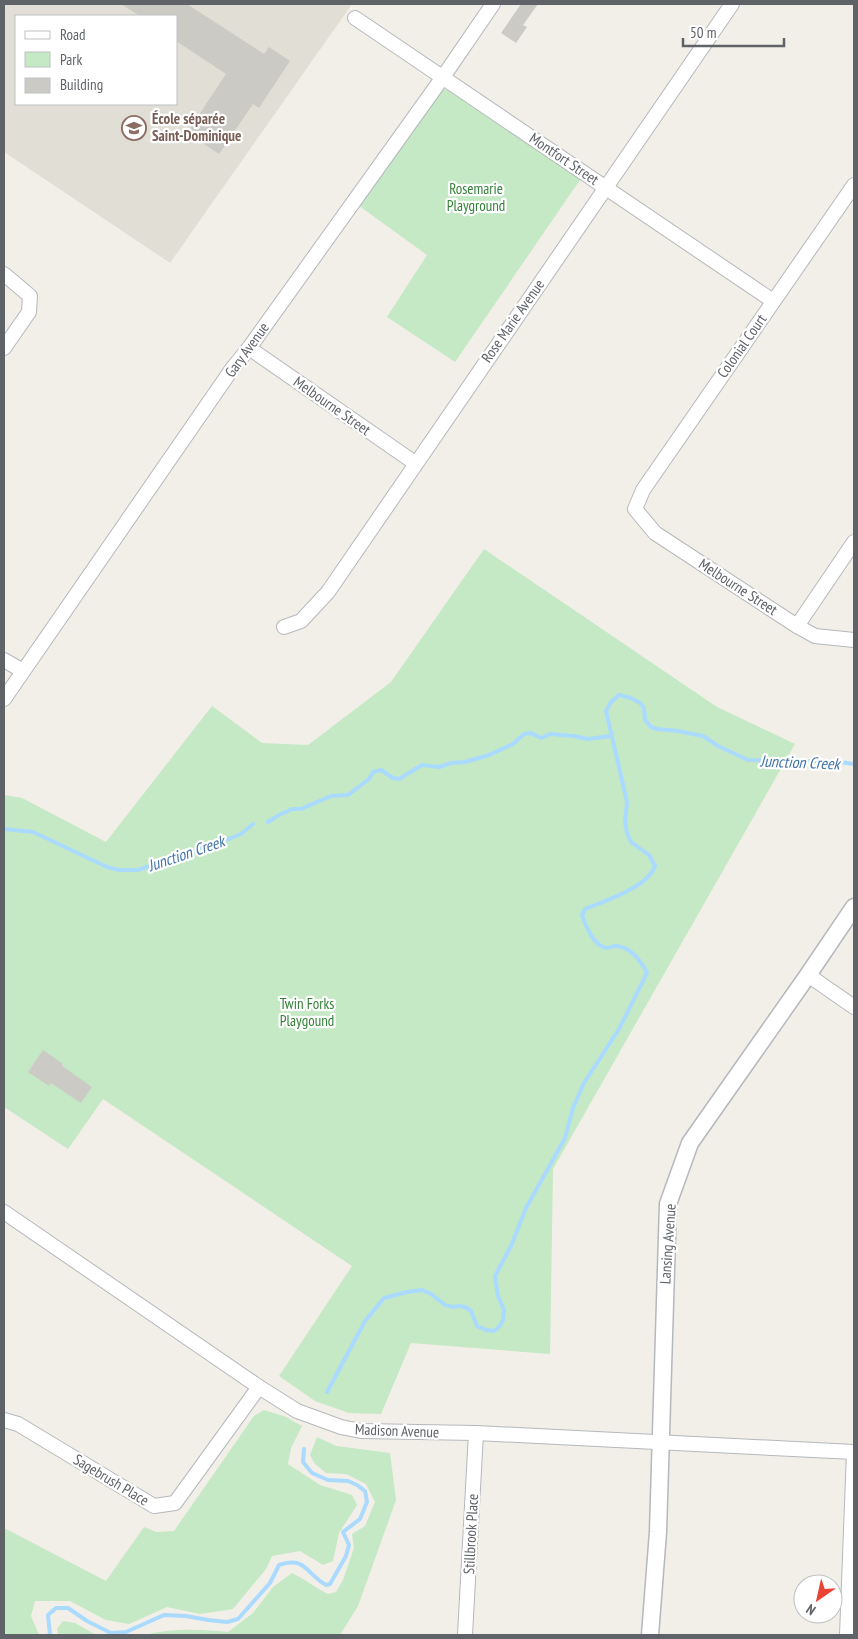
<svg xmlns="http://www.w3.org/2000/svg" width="858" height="1639" font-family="'PT Sans Narrow',sans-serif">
  <rect width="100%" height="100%" fill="#f1efe8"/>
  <path fill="#e1ded6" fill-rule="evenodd" d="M4,4H352L170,263L4,152ZM16,16H176V104H16Z"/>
  <g fill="#c5e8c5">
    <polygon points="442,89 451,90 582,177 455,362 387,317 427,255 358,205"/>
    <polygon points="484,549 717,707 795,744 553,1169 550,1354 411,1343 381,1414 349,1413 315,1401 279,1376 352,1266 103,1099 68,1149 4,1107 4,795 22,798 106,842 212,706 262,743 308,745 391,682"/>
    <polygon points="264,1410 286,1417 302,1426 291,1448 288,1464 320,1485 352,1495 357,1505 339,1533 333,1561 323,1565 300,1551 272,1556 266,1569 233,1609 200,1614 167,1607 129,1624 106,1620 70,1601 35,1601 31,1616 39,1635 4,1635 4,1528 106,1581 144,1527 156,1532 174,1531 254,1416"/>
    <path d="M317,1437L336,1446L390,1453L396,1500L358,1606L340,1635H145C171,1628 201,1629 228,1632L253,1613L273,1587L292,1573C305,1579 315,1588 328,1594L336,1592L343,1580L354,1548L352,1534L365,1526L375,1502L366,1484L346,1474L326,1473L315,1464L310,1455Z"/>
    <polygon points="63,1621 75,1623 96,1635 58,1635 57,1629"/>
  </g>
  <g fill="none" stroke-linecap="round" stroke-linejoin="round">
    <g stroke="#aadaff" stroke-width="4">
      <polyline points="268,822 279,815 292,809 301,809 331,796 348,795 369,779 373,772 381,770 393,778 399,779 422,765 439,767 451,763 465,762 489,755 513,744 524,734 531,733 541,738 550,734 574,736 587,739 611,736"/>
      <polyline points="4,829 33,832 107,867 119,870 138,870 231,838 241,834 253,824"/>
      <path d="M327,1392L365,1321L384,1298L407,1292L422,1290L431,1294L445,1305L453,1307L459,1306L465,1307L471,1311L477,1326L486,1330L494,1331L499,1327L503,1320L504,1310L498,1296L495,1276L511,1246L526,1208L565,1138L573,1108L584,1083L619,1029L647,973C641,961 630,946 615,946C612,946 610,948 607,948C594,947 585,925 582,915L585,909C605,901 648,887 655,866L649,855L631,842L627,833L625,822L627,802L606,711L611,702L619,695L631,698L640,703L644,708L645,720L651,727L657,729L678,731L703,736L718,746L748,760L840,762L854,764"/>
      <path d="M50,1635L48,1615L56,1608H68L87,1621L111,1633L126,1632L164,1615L186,1616L208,1620L227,1622L238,1619L270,1583L279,1565C306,1556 306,1574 326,1585L330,1584L346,1556L349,1545L343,1532L360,1519L367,1502L365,1491L357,1485L348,1481L328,1480L312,1473L303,1462L304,1449"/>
    </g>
  </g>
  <g fill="#cccac5">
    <polygon points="121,4 187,4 264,54 269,47 290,61 259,108 253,104 219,154 187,133 226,74 176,41 176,16 140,16"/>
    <polygon points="521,4 538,4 523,25 527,27 516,43 501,33"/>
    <polygon points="43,1050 63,1064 62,1066 92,1087 81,1103 51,1083 49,1086 28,1072"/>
  </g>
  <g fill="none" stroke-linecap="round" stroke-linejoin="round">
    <defs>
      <g id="minor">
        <polyline points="355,18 773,301"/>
        <polyline points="854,185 643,490 635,509 655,533 797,626 815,636 854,640"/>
        <polyline points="4,274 30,296 29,312 4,348"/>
        <polyline points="249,348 415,463"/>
        <polyline points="797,626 854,542"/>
        <polyline points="284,627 301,621 328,592 732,4"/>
        <polyline points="4,660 23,671"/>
        <polyline points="4,699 232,369 249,348 443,77 493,4"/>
        <polyline points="808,975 854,1007"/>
        <polyline points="4,1212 259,1387 297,1411 341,1427 361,1431 476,1433 854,1452"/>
        <polyline points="4,1420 18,1424 154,1506 175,1503 259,1387"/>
        <polyline points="465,1635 476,1433"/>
        <polyline points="847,1635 854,1452"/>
      </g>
      <polyline id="tertiary" points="650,1635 658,1532 668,1204 690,1143 808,975 854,907"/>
    </defs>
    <use href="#minor" stroke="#b5b8bc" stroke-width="16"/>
    <use href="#tertiary" stroke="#b5b8bc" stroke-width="19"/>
    <use href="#minor" stroke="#fff" stroke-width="14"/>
    <use href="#tertiary" stroke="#fff" stroke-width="16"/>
  </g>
  <defs>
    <symbol id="school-ring" viewBox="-11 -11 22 22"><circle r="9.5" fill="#fff" stroke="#8d6e63" stroke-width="1.5"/><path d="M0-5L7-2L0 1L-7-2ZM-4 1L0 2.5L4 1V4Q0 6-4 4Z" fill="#8d6e63"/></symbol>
  </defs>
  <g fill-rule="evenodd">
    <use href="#school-ring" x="120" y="114" width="28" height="28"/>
  </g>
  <g text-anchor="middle" stroke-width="4.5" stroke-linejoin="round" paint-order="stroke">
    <g font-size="15" font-weight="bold" fill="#785e54" stroke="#fff" text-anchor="start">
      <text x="152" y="124">École séparée<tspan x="152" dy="17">Saint-Dominique</tspan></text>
    </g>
    <g font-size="15" fill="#5f6368" stroke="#fff">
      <text transform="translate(564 159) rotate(34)" y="5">Montfort Street</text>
      <text transform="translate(513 321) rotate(-55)" y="5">Rose Marie Avenue</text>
      <text transform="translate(742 346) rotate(-55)" y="5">Colonial Court</text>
      <text transform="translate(247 350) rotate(-54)" y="5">Gary Avenue</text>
      <text transform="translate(332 406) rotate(35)" y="5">Melbourne Street</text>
      <text transform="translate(738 587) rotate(33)" y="5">Melbourne Street</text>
      <text transform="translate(668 1244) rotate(-86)" y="5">Lansing Avenue</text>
      <text transform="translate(397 1431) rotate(2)" y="5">Madison Avenue</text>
      <text transform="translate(111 1480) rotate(31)" y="5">Sagebrush Place</text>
      <text transform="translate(471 1534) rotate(-87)" y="5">Stillbrook Place</text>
    </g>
    <g font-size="15" fill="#348238" stroke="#fff">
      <text x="476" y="194">Rosemarie<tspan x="476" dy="17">Playground</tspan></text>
      <text x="307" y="1009">Twin Forks<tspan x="307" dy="17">Playgound</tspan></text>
    </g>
    <g font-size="16" font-style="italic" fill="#4174aa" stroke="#fff">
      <text transform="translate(800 762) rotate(2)" y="6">Junction Creek</text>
      <text transform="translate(186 853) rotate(-19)" y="6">Junction Creek</text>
    </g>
  </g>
  <rect width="858" height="1639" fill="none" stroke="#5f6368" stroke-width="10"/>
  <rect x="15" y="15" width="162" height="90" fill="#ffffff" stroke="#bfc1c3"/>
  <rect x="25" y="31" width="25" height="8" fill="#ffffff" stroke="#bfc1c3"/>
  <text x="60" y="40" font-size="15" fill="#5f6368">Road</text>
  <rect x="25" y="52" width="25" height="15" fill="#c5e8c5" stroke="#bfc1c3"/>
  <text x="60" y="65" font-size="15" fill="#5f6368">Park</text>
  <rect x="25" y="78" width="25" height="15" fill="#cccac5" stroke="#bfc1c3"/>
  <text x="60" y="90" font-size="15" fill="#5f6368">Building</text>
  <g transform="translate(818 1599) rotate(214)"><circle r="24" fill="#ffffff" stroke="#bfc1c3"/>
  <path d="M0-4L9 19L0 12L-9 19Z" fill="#ea4335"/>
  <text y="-8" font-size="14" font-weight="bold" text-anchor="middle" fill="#5f6368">N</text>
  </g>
  <path d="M683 38v8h101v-8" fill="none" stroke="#5f6368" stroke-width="2.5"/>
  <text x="690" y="38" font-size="15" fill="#5f6368" stroke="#ffffff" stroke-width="4" paint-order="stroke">50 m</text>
</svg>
